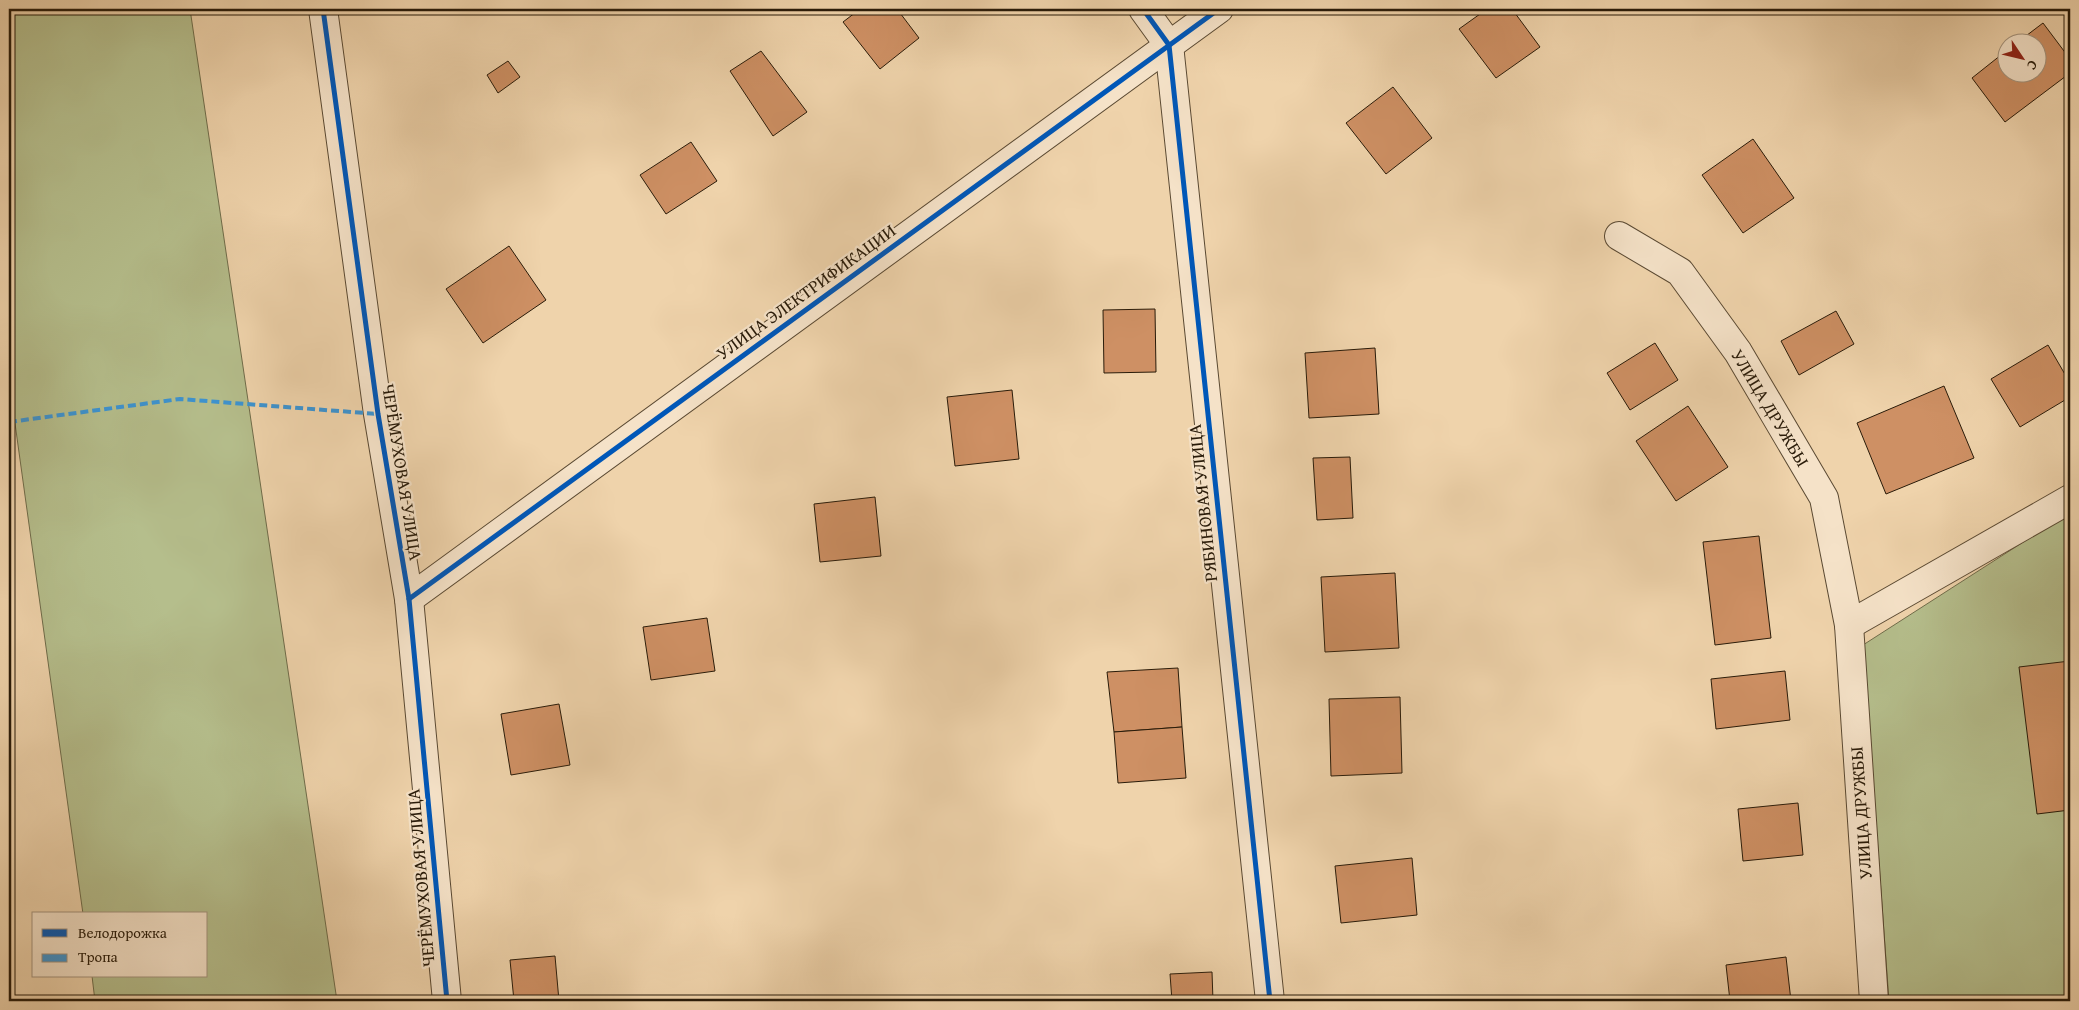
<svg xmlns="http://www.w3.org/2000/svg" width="2079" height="1010" font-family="'Gentium Book Plus',serif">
  <rect width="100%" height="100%" fill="#efd3ab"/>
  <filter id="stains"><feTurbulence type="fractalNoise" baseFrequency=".004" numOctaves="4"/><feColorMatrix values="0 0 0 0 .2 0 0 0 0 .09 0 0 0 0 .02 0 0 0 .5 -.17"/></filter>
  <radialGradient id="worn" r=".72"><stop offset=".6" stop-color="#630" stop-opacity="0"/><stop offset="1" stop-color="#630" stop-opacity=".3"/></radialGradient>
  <g fill="#b5be8c" stroke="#6f6c4a">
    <polygon points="9,9 190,9 337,1001 95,1001 92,976 206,976 206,914 83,914 9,380"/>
    <polygon points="2070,512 2070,1001 1889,1001 1863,645"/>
  </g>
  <g fill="#ce9064" stroke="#291b09">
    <polygon points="860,9 897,9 919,38 880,69 843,22"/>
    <polygon points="1487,9 1512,9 1540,47 1496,78 1459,29"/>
    <polygon points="2043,23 2070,59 2070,73 2005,122 1972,78 2006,51 2006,72 2036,72 2036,42 2018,42"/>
    <polygon points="761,51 807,112 773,136 730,71"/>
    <polygon points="508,61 520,77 498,93 487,75"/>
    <polygon points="1393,87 1432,138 1386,174 1346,123"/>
    <polygon points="1753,139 1794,198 1743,233 1702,175"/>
    <polygon points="691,142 717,181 666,214 640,175"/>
    <polygon points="509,246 546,300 483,343 446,289"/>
    <polygon points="1155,309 1156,372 1104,373 1103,310"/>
    <polygon points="1836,311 1854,344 1799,375 1781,341"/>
    <polygon points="1655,343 1678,380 1630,410 1607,373"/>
    <polygon points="2048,345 2070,383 2070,397 2020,427 1991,379"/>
    <polygon points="1375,348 1379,414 1309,418 1305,353"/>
    <polygon points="1944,386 1974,458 1886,494 1857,423"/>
    <polygon points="1012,390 1019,459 955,466 947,397"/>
    <polygon points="1688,406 1728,467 1676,501 1636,441"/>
    <polygon points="1350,457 1353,518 1317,520 1313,458"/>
    <polygon points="875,497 881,556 820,562 814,504"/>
    <polygon points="1759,536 1771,638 1715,645 1703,542"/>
    <polygon points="1395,573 1399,648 1325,652 1321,577"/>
    <polygon points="707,618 715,671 651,680 643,627"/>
    <polygon points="2070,661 2070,810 2037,814 2019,667"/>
    <polygon points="1178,668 1182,727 1114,732 1107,672"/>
    <polygon points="1785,671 1790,720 1716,729 1711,679"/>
    <polygon points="1400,697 1402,773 1331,776 1329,699"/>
    <polygon points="559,704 570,765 511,775 501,714"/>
    <polygon points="1182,727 1186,778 1118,783 1114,732"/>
    <polygon points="1798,803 1803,855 1743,861 1738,809"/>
    <polygon points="1412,858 1417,915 1341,923 1335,866"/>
    <polygon points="555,956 559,1001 514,1001 510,960"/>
    <polygon points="1786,957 1791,1001 1730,1001 1726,965"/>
    <polygon points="1212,972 1213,1001 1172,1001 1170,974"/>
    <polygon points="1631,996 1632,1001 1600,1001"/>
  </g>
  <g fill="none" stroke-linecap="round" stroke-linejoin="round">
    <defs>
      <g id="minor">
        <polyline points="323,9 378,414 409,599 447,1001"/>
        <polyline points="1143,9 1169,45 1270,1001"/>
        <polyline points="1619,236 1680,272 1738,352 1824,498 1849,625 1874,1001"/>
        <polyline points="409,599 1219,9"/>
        <polyline points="1849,625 2070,499"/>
      </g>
    </defs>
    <use href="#minor" stroke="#5a4932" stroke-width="30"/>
    <use href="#minor" stroke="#f5e2c8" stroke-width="28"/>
    <polyline stroke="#3c94d2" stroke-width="4" stroke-dasharray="8 4" stroke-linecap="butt" points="9,422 180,399 378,414"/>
    <defs>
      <g id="cycleway">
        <polyline points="323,9 378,414 409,599 447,1001"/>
        <polyline points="1143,9 1169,45 1270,1001"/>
        <polyline points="409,599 1219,9"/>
      </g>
    </defs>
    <use href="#cycleway" stroke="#f5e2c8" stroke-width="8"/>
    <use href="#cycleway" stroke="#0057b8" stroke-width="5"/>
  </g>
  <g text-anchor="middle" stroke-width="4.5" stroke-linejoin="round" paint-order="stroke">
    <g font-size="18" fill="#291b09" stroke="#f5e2c8">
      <text transform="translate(806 292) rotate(-36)" y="6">УЛИЦА ЭЛЕКТРИФИКАЦИИ</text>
      <text transform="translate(1770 408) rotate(59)" y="6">УЛИЦА ДРУЖБЫ</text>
      <text transform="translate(402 472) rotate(81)" y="6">ЧЕРЁМУХОВАЯ УЛИЦА</text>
      <text transform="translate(1203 503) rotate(-96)" y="6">РЯБИНОВАЯ УЛИЦА</text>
      <text transform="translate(1861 813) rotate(-94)" y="6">УЛИЦА ДРУЖБЫ</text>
      <text transform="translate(421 878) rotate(-95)" y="6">ЧЕРЁМУХОВАЯ УЛИЦА</text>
    </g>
  </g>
  <rect width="2079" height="1010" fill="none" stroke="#efd3ab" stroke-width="30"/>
  <rect x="10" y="10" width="2059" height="990" fill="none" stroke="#291b09" stroke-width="2.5"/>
  <rect x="15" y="15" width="2049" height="980" fill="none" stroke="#291b09"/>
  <rect x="32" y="912" width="175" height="65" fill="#f5e2c8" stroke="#a3927c"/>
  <rect x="42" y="929" width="25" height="8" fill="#0057b8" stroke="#a3927c"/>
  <text x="78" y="938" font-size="15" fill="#291b09">Велодорожка</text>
  <rect x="42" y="954" width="25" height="8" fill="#3c94d2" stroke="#a3927c"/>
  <text x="78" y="962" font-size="15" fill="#291b09">Тропа</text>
  <g transform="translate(2022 58) rotate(125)"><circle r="24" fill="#f5e2c8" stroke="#a3927c"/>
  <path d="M0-4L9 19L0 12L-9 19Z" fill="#8f2418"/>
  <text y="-8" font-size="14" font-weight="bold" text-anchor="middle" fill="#291b09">С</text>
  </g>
  <rect width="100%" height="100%" filter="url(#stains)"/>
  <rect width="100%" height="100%" fill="url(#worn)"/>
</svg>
